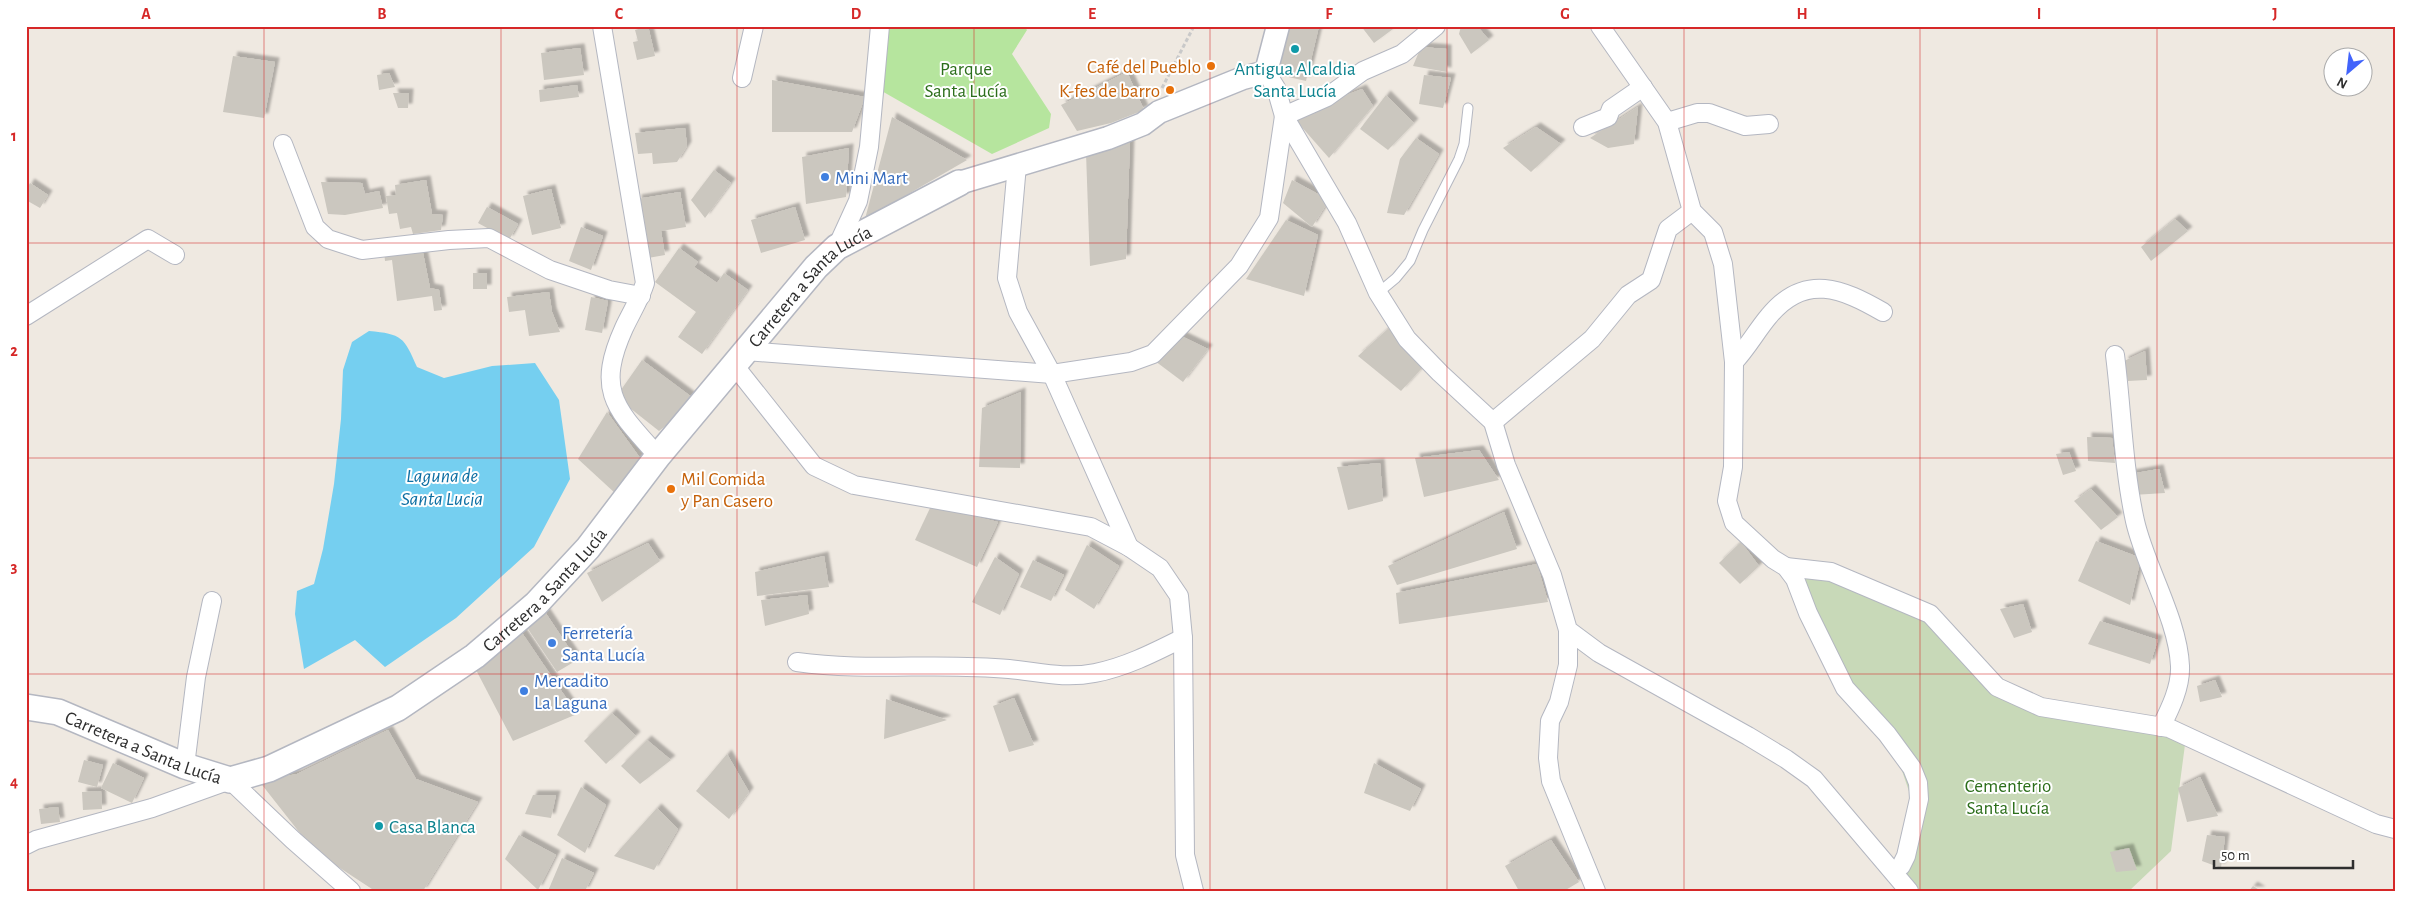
<svg xmlns="http://www.w3.org/2000/svg" width="2421" height="917" font-family="'Alegreya Sans',sans-serif">
  <defs>
    <filter id="shadow"><feDropShadow dx="4.5" dy="-4.5" stdDeviation="1" flood-color="#0004"/></filter>
  </defs>
  <rect width="100%" height="100%" fill="#efe9e1"/>
  <polygon fill="#b6e59e" points="887,26 1024,26 1027,30 1012,54 1051,114 1049,128 992,154 880,90"/>
  <polygon fill="#c8d9b8" points="1832,575 1930,616 1997,688 2186,737 2171,851 2129,891 1909,891 1894,870 1915,809 1895,750 1851,703 1795,579"/>
  <path fill="#75cff0" d="M369,331C402,334 404,337 417,367L444,378L492,366L535,363L559,400L570,479L534,547L456,618L385,667L355,640L304,669L295,614L297,591L314,584L323,549L334,484L341,419L343,370L352,342Z"/>
  <g fill="#cbc7bf" filter="url(#shadow)">
    <polygon points="648,26 655,56 637,60 633,42 638,41 635,30"/>
    <polygon points="1282,26 1319,26 1306,81 1271,73"/>
    <polygon points="1361,26 1397,26 1374,43"/>
    <polygon points="1461,26 1477,26 1489,40 1471,54 1459,34"/>
    <polygon points="1421,47 1447,49 1447,72 1413,66"/>
    <polygon points="580,48 584,75 544,80 541,53"/>
    <polygon points="233,56 275,62 264,118 223,112"/>
    <polygon points="1127,72 1144,110 1111,123 1077,131 1061,105"/>
    <polygon points="389,73 395,87 379,90 377,75"/>
    <polygon points="1424,75 1451,78 1443,108 1419,104"/>
    <polygon points="772,80 865,97 852,132 772,132"/>
    <polygon points="577,85 579,97 540,102 539,90"/>
    <polygon points="1362,89 1373,106 1329,158 1292,116"/>
    <polygon points="393,93 409,93 408,108 398,108"/>
    <polygon points="1386,95 1414,123 1388,150 1360,129"/>
    <polygon points="1638,107 1634,144 1608,148 1590,138"/>
    <polygon points="892,117 967,160 865,219"/>
    <polygon points="1536,127 1561,144 1531,172 1503,148"/>
    <polygon points="685,128 687,146 677,162 653,164 652,153 638,154 635,133"/>
    <polygon points="1416,138 1439,154 1404,215 1387,213 1400,159"/>
    <polygon points="1130,139 1126,259 1090,266 1086,153"/>
    <polygon points="849,148 846,197 806,204 802,157"/>
    <polygon points="714,170 731,183 705,218 691,200"/>
    <polygon points="426,180 432,214 443,215 441,230 413,234 411,227 400,229 397,213 389,214 386,196 396,195 395,185"/>
    <polygon points="1292,180 1329,200 1312,227 1283,203"/>
    <polygon points="321,182 362,183 365,194 379,191 383,208 345,215 328,214"/>
    <polygon points="30,183 48,195 40,208 26,200 26,190"/>
    <polygon points="551,189 561,228 532,235 523,196"/>
    <polygon points="680,192 686,227 661,231 665,255 648,258 637,199"/>
    <polygon points="487,207 518,224 509,240 478,223"/>
    <polygon points="795,207 805,240 761,253 751,220"/>
    <polygon points="2175,219 2188,231 2151,261 2141,247"/>
    <polygon points="1286,220 1318,235 1304,296 1246,279"/>
    <polygon points="581,227 603,236 591,270 569,261"/>
    <polygon points="422,248 430,288 439,290 442,310 434,311 432,296 397,301 392,260 385,261 384,251"/>
    <polygon points="679,248 698,262 694,267 717,283 724,273 748,290 702,354 678,337 696,312 655,282"/>
    <rect x="473" y="273" width="14" height="16"/>
    <polygon points="549,292 552,312 560,332 529,336 525,310 509,312 507,297"/>
    <polygon points="591,297 608,301 602,333 585,330"/>
    <polygon points="1389,328 1422,368 1401,391 1358,356"/>
    <polygon points="1179,335 1208,349 1183,382 1155,361"/>
    <polygon points="2145,351 2147,380 2128,381 2124,361"/>
    <polygon points="642,360 697,401 659,431 616,397"/>
    <polygon points="1021,392 1020,468 979,467 982,408"/>
    <polygon points="607,412 640,458 616,494 578,459"/>
    <polygon points="2087,437 2112,438 2115,463 2088,461"/>
    <polygon points="1479,450 1499,480 1424,497 1415,458"/>
    <polygon points="2069,452 2076,471 2063,475 2056,454"/>
    <polygon points="1380,463 1383,501 1348,510 1337,467"/>
    <polygon points="2159,469 2165,493 2133,495 2130,474"/>
    <polygon points="2091,489 2118,517 2101,530 2074,501"/>
    <polygon points="931,506 998,522 977,567 915,540"/>
    <polygon points="1504,512 1517,549 1397,585 1388,566"/>
    <polygon points="2096,541 2141,558 2130,605 2078,581"/>
    <polygon points="1741,542 1759,566 1740,584 1719,563"/>
    <polygon points="648,543 660,561 602,602 587,573"/>
    <polygon points="1087,545 1119,566 1094,609 1065,590"/>
    <polygon points="824,556 829,587 757,596 755,572"/>
    <polygon points="995,557 1019,574 1000,615 972,602"/>
    <polygon points="1033,560 1064,575 1051,601 1020,587"/>
    <polygon points="1537,564 1548,602 1399,624 1396,593"/>
    <polygon points="807,595 809,614 765,626 761,600"/>
    <polygon points="2023,604 2032,632 2014,638 2000,609"/>
    <polygon points="543,609 577,660 557,672 526,626"/>
    <polygon points="2100,621 2158,640 2150,664 2088,644"/>
    <polygon points="520,630 577,714 513,741 475,668"/>
    <polygon points="2215,680 2222,697 2200,702 2197,686"/>
    <polygon points="1014,698 1034,745 1009,752 993,706"/>
    <polygon points="886,699 947,720 884,739"/>
    <polygon points="612,713 636,736 606,764 584,741"/>
    <polygon points="388,730 416,779 478,802 423,891 375,891 314,851 259,781 297,774"/>
    <polygon points="647,740 671,760 640,784 621,766"/>
    <polygon points="727,754 749,792 729,819 696,791"/>
    <polygon points="84,760 103,765 97,787 78,782"/>
    <polygon points="113,763 144,778 132,803 101,788"/>
    <polygon points="1374,763 1421,789 1410,811 1364,793"/>
    <polygon points="2200,777 2218,816 2187,822 2178,788"/>
    <polygon points="581,787 606,805 585,853 557,835"/>
    <polygon points="101,791 102,809 83,810 82,792"/>
    <polygon points="533,795 556,795 551,818 525,814"/>
    <polygon points="58,807 60,822 41,824 39,809"/>
    <polygon points="657,808 678,829 654,870 614,856"/>
    <polygon points="519,835 556,855 538,890 505,859"/>
    <polygon points="2207,835 2225,837 2221,868 2202,861"/>
    <polygon points="1551,840 1579,882 1564,891 1519,891 1505,866"/>
    <polygon points="2129,848 2137,870 2116,872 2110,852"/>
    <polygon points="562,858 594,873 585,891 548,891"/>
    <polygon points="2253,886 2261,891 2249,891"/>
  </g>
  <g fill="none" stroke-linecap="round" stroke-linejoin="round">
    <defs>
      <polyline id="service" points="1378,293 1396,278 1410,261 1423,230 1459,159 1464,144 1468,108"/>
      <g id="minor">
        <path d="M602,26L645,283C640,299 631,313 624,328C595,392 616,409 658,456"/>
        <polyline points="1600,26 1667,122 1692,211 1713,232 1723,264 1734,362 1733,467 1727,501 1734,523 1773,559 1786,567 1795,579 1808,613 1845,688 1887,734 1912,768 1918,783 1919,799 1906,856 1901,866 1894,870"/>
        <polyline points="1266,72 1276,88 1284,116 1347,223 1378,293 1407,339 1440,373 1493,422 1506,465 1552,575 1568,630 1599,653 1748,736 1786,759 1814,779 1909,891"/>
        <polyline points="742,78 754,26"/>
        <polyline points="1667,122 1697,113 1709,113 1745,126 1769,124"/>
        <polyline points="1583,127 1608,117 1611,109 1643,87"/>
        <polyline points="283,144 315,227 328,239 362,250 449,240 489,238 550,270 609,290 641,296"/>
        <polyline points="1017,165 1007,278 1018,312 1052,374 1129,547"/>
        <polyline points="837,247 858,201 869,147 880,26"/>
        <polyline points="26,316 148,239 175,255"/>
        <polyline points="746,351 1052,374 1131,362 1153,354 1239,266 1269,218 1284,116 1327,97 1363,71 1402,54 1436,26"/>
        <path d="M2115,355C2122,410 2123,466 2135,521C2145,566 2178,619 2180,666C2181,687 2170,709 2161,727"/>
        <path d="M1734,362C1748,347 1757,330 1769,316C1805,272 1843,289 1883,312"/>
        <polyline points="734,365 814,466 854,485 1091,527 1129,547 1160,568 1179,596 1183,638 1185,855 1194,891"/>
        <polyline points="1493,422 1592,339 1628,295 1651,280 1668,229 1692,211"/>
        <polyline points="1786,567 1831,572 1930,614 1997,687 2041,707 2169,728 2376,824 2395,829"/>
        <polyline points="1568,630 1568,665 1559,702 1550,721 1548,758 1551,781 1596,891"/>
        <path d="M797,662C867,672 938,662 1009,669C1040,672 1063,679 1095,673C1126,667 1155,652 1183,638"/>
        <polyline points="185,766 196,677 212,601"/>
        <polyline points="26,845 36,840 152,808 230,780 293,840 351,891"/>
      </g>
      <polyline id="tertiary" points="959,183 1108,138 1143,124 1159,112 1243,78 1266,72 1278,26"/>
      <g id="secondary">
        <path id="s1" d="M26,707L58,712L185,766L230,780L269,769L398,708L475,656L536,604L588,548L658,456L816,267L837,247L959,183"/>
      </g>
    </defs>
    <use href="#service" stroke="#b4b7c1" stroke-width="11"/>
    <use href="#minor" stroke="#b4b7c1" stroke-width="20"/>
    <use href="#tertiary" stroke="#b4b7c1" stroke-width="25"/>
    <use href="#secondary" stroke="#b4b7c1" stroke-width="28"/>
    <polyline stroke="#c9c9c9" stroke-width="3" stroke-dasharray="4 2.5" stroke-linecap="butt" points="1162,88 1194,26"/>
    <use href="#service" stroke="#fff" stroke-width="9"/>
    <use href="#minor" stroke="#fff" stroke-width="18"/>
    <use href="#tertiary" stroke="#fff" stroke-width="22"/>
    <use href="#secondary" stroke="#fff" stroke-width="25"/>
  </g>
  <path fill="none" stroke="#d62828" stroke-width="1" stroke-opacity="0.55" d="M264,26V891M501,26V891M737,26V891M974,26V891M1210,26V891M1447,26V891M1684,26V891M1920,26V891M2157,26V891M26,243H2395M26,458H2395M26,674H2395"/>
  <g fill="#0f9aa8" stroke="#fff" stroke-width="2">
    <circle cx="1295" cy="49" r="5"/>
    <circle cx="379" cy="826" r="5"/>
  </g>
  <g fill="#e8710a" stroke="#fff" stroke-width="2">
    <circle cx="1211" cy="66" r="5"/>
    <circle cx="1170" cy="90" r="5"/>
    <circle cx="671" cy="489" r="5"/>
  </g>
  <g fill="#3f7fe0" stroke="#fff" stroke-width="2">
    <circle cx="825" cy="177" r="5"/>
    <circle cx="552" cy="643" r="5"/>
    <circle cx="524" cy="691" r="5"/>
  </g>
  <g text-anchor="middle" stroke-width="4" stroke-linejoin="round" paint-order="stroke">
    <g font-size="19" fill="#c56008" stroke="#fff" text-anchor="end">
      <text x="1201" y="73">Café del Pueblo</text>
      <text x="1160" y="97">K-fes de barro</text>
      <text x="681" y="485" text-anchor="start">Mil Comida<tspan x="681" dy="22">y Pan Casero</tspan></text>
    </g>
    <g font-size="19" fill="#2c6e1b" stroke="#fff">
      <text x="966" y="75">Parque<tspan x="966" dy="22">Santa Lucía</tspan></text>
      <text x="2008" y="792">Cementerio<tspan x="2008" dy="22">Santa Lucía</tspan></text>
    </g>
    <g font-size="19" fill="#0d838f" stroke="#fff">
      <text x="1295" y="75">Antigua Alcaldia<tspan x="1295" dy="22">Santa Lucía</tspan></text>
      <text x="389" y="833" text-anchor="start">Casa Blanca</text>
    </g>
    <g font-size="19" fill="#366cbe" stroke="#fff" text-anchor="start">
      <text x="835" y="184">Mini Mart</text>
      <text x="562" y="639">Ferretería<tspan x="562" dy="22">Santa Lucía</tspan></text>
      <text x="534" y="687">Mercadito<tspan x="534" dy="22">La Laguna</tspan></text>
    </g>
    <g font-size="19" fill="#2e2e2e" stroke="#fff">
      <text dy="7" stroke="none"><textPath href="#s1" startOffset="995">Carretera a Santa Lucía</textPath></text>
      <text dy="7" stroke="none"><textPath href="#s1" startOffset="590">Carretera a Santa Lucía</textPath></text>
      <text dy="7" stroke="none"><textPath href="#s1" startOffset="125">Carretera a Santa Lucía</textPath></text>
    </g>
    <g font-size="20" font-style="italic" fill="#0d6fa3" stroke="#fff">
      <text x="442" y="482">Laguna de<tspan x="442" dy="23">Santa Lucia</tspan></text>
    </g>
  </g>
  <rect width="2421" height="917" fill="none" stroke="#ffffff" stroke-width="55"/>
  <g transform="translate(2348 72) rotate(208)"><circle r="24" fill="#ffffff" stroke="#ababab"/>
  <path d="M0-4L9 19L0 12L-9 19Z" fill="#4264fb"/>
  <text y="-8" font-size="14" font-weight="bold" text-anchor="middle" fill="#2e2e2e">N</text>
  </g>
  <path d="M2214 860v8h139v-8" fill="none" stroke="#2e2e2e" stroke-width="2.5"/>
  <text x="2221" y="860" font-size="15" fill="#2e2e2e" stroke="#ffffff" stroke-width="4" paint-order="stroke">50 m</text>
  <rect x="28" y="28" width="2366" height="862" fill="none" stroke="#d62828" stroke-width="2"/>
  <g font-size="16" text-anchor="middle" font-weight="bold" fill="#d62828">
    <text x="146" y="19">A</text>
    <text x="382" y="19">B</text>
    <text x="619" y="19">C</text>
    <text x="856" y="19">D</text>
    <text x="1092" y="19">E</text>
    <text x="1329" y="19">F</text>
    <text x="1565" y="19">G</text>
    <text x="1802" y="19">H</text>
    <text x="2039" y="19">I</text>
    <text x="2275" y="19">J</text>
    <text x="14" y="141">1</text>
    <text x="14" y="356">2</text>
    <text x="14" y="572">3</text>
    <text x="14" y="787">4</text>
  </g>
</svg>
